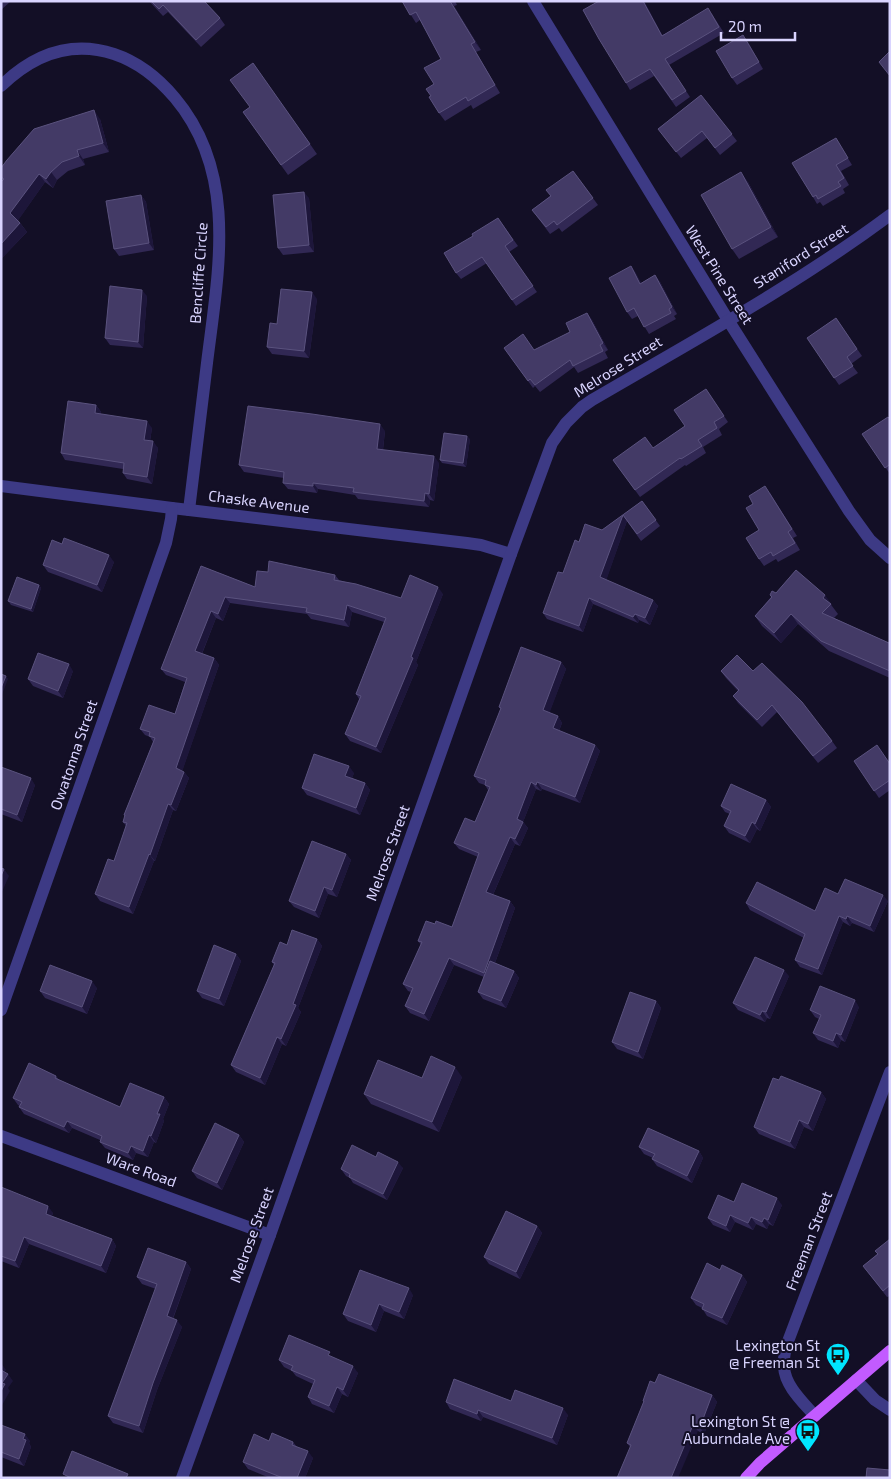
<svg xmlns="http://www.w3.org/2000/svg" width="891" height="1479" font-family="'Exo 2',sans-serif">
  <rect width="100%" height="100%" fill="#130f26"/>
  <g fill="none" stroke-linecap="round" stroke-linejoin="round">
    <g stroke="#3d3a85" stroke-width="12">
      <polyline points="533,1 728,320 849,511 870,540 890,558"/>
      <path d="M1,86C33,55 71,40 114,54C138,62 159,79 175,98C239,174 218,273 207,363C201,412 195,461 189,510"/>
      <polyline points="1,486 172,508 467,543 481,545 511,554"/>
      <polyline points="1,1010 166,543 171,519 172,508"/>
      <polyline points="1,1136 270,1235"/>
      <polyline points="856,1380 875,1400 890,1410"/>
      <path d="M815,1416C803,1402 785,1386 784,1367C783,1359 785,1351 787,1344L890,1072"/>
      <path d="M182,1478L270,1235L511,554L552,443L566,423L582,407L592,400C693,341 796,285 890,215"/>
    </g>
    <polyline stroke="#c25bff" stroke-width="12" points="746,1478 760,1463 890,1351"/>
  </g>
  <g fill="#312854">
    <polygon points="1,1 11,1 1,10"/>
    <polygon points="149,1 204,1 220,18 225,25 201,47 168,12 163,16"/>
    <polygon points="402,1 455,1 457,5 454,6 481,50 476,52 500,93 473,109 471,105 445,121 439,113 431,96 441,59 420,20 416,23"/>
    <polygon points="599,1 644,1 662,35 712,14 724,33 669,65 690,97 676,107 654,76 630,90 626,83"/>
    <polygon points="748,42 763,69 737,85 732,78"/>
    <polygon points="253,63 317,154 288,175 243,112 250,107"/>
    <polygon points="701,95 737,141 720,155 707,138 681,158 658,129"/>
    <polygon points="100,119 109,152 83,159 85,165 68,171 57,180 53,188 45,182 18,220 27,232 1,259 1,182 2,181 1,180 1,168"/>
    <polygon points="836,138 852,165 841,171 849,185 843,189 845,193 823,206 820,202 817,204 813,197"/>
    <polygon points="573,171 598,205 562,232 559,228 550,234 532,210 550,196"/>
    <polygon points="748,182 778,237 739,259 732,249"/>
    <polygon points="141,195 146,202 154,250 119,256 114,249"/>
    <polygon points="309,198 314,252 283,255 278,248"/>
    <polygon points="498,218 518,246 509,252 537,292 516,306 487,263 461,279 456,273 473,236"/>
    <polygon points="631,266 641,283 655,275 660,282 677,314 674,316 676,319 649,334 638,316 632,319 627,312"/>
    <polygon points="147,296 143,348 110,345 105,338"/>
    <polygon points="317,299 309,358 272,354 267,347 277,324"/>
    <polygon points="587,313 592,320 608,350 605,352 608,358 578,373 574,367 540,392 535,386 533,388 504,348 534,350 570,332"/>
    <polygon points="836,318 862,356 851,364 858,373 839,385 807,338"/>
    <polygon points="706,389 728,422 719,429 722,435 703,447 706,453 686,466 685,465 640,497 613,460 653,448 685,426"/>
    <polygon points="96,405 101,412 101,414 152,428 150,441 158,448 152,484 127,479 123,473 123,469 65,460 61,453"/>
    <polygon points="890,418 890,474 862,434"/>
    <polygon points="385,431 383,450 439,463 434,501 430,500 429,507 358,499 355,495 318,489 317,493 288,489 283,483 284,478 244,472 239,465"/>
    <polygon points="470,439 466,467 442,463 440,460"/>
    <polygon points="770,493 797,536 793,538 800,550 778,562 776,559 764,566 759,559 759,530"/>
    <polygon points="642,501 660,526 641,541 627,521 606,580 653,600 658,606 650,625 639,620 638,623 593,604 583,632 547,619 543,613 579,542 602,530"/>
    <polygon points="62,544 114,562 102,592 48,572 43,565"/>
    <polygon points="201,566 255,587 268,572 335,575 339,580 401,598 443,594 416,662 418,665 381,753 350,741 345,734 359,699 356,694 384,622 352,612 349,627 311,619 307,614 230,603 223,621 216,618 202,654 214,658 219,665 182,771 184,772 189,778 176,811 173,810 155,861 154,861 133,914 100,901 95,894 114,861 126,826 123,822 125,817 124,815 153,742 150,737 145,735 140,729 175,714 185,682 166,675 161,669"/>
    <polygon points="796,570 832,605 832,606 838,614 834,618 889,643 890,641 890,678 829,651 798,624 781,643 762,626 755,616 771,597 770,595 776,593"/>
    <polygon points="39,585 41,588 33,612 11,605 8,601"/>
    <polygon points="561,662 566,669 549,713 558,716 562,723 559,731 595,745 600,751 580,803 542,789 541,791 536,789 523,822 528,828 520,846 515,844 493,895 510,901 515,908 495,963 514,971 519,978 506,1008 483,999 478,992 484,977 454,965 429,1021 410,1013 405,1006 411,992 408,991 403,984 421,945 418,941 435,924 452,927 478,857 459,849 454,843 475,822 488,790 485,785 479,783 474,776 501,710 499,707"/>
    <polygon points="73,671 63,698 33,686 28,679"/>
    <polygon points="721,671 753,671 832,741 837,748 818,763 777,712 762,727 738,703 733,696 738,691 726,678"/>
    <polygon points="854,761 890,763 890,790 879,798"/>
    <polygon points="1,767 35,785 22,822 1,814"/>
    <polygon points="354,773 352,778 365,783 370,790 360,815 307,795 302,788"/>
    <polygon points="766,800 771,807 760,831 757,829 750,843 729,833 724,826 730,814 725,812 721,806"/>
    <polygon points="346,854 351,860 337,897 328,894 319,918 294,907 289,901"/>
    <polygon points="838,894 888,901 874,932 852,923 850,926 843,922 822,975 800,967 795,960 804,938 750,910 746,903 815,911"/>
    <polygon points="317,939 322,946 298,1008 301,1012 286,1046 282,1044 265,1085 236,1072 231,1065 274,965 272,962 287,945"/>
    <polygon points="236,954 241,961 224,1006 202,998 197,991"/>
    <polygon points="789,976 770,1019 767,1018 765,1022 738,1010 733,1003"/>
    <polygon points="97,988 87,1014 45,998 40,991"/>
    <polygon points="656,1001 661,1008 643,1059 617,1049 612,1042"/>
    <polygon points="859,1007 845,1042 841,1040 838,1048 818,1040 813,1033 819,1019 815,1017 810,1010"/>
    <polygon points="56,1076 59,1080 120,1107 164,1097 169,1104 163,1119 164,1121 156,1143 154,1142 148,1157 136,1153 133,1160 105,1148 100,1142 100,1140 72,1128 69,1133 24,1114 19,1107 20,1106 18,1105 13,1098"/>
    <polygon points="462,1077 439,1132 371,1104 364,1094 422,1078"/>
    <polygon points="779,1080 821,1092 826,1099 813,1131 804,1127 795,1149 759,1134 754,1127"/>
    <polygon points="239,1135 244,1142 222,1190 197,1178 192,1171"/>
    <polygon points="639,1147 699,1151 703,1158 692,1183 657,1166 652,1159 653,1158 644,1154"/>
    <polygon points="376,1157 403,1168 387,1200 353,1183 350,1178 346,1176 341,1169"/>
    <polygon points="1,1187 53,1213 52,1216 112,1239 116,1246 106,1273 29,1244 19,1268 1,1261"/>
    <polygon points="734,1202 782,1205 773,1226 769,1224 767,1229 756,1224 753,1230 735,1222 730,1232 713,1225 708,1218"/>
    <polygon points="537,1226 542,1233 520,1279 489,1264 484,1257"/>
    <polygon points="890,1239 890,1296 887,1297 863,1266 877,1254"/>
    <polygon points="186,1262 191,1269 173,1319 182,1327 157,1390 143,1433 113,1423 108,1416 156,1289 142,1284 137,1277"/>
    <polygon points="720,1270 742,1275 747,1282 727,1325 707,1316 702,1308 696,1305 691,1298"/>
    <polygon points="413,1295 404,1319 384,1311 376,1332 348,1321 343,1314"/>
    <polygon points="333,1357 358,1373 348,1397 342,1394 334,1413 312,1404 308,1397 313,1384 296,1376 292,1371 284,1367 279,1360"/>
    <polygon points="655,1383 712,1395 717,1402 704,1434 698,1431 630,1447 627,1443 644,1402 643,1401"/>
    <polygon points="511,1401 568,1415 557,1445 483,1417 481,1421 450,1409 446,1402"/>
    <polygon points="1,1425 30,1441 29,1443 31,1447 24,1466 1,1457"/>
    <polygon points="293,1442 297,1447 313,1458 305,1478 270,1478 248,1469 243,1462"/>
  </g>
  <g fill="#1d163a">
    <polygon points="450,1 454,6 481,50 475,42"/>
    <polygon points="643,1 644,1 666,42 662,36"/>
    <polygon points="743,35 748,42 763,69 759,62"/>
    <polygon points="94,110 100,119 109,152 103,143"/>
    <polygon points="77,150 83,159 85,165 79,156"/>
    <polygon points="51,172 57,180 53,188 46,179"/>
    <polygon points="741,172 748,182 778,237 771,227"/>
    <polygon points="39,174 45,182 17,222 10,213"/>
    <polygon points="304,192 309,198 314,252 309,245"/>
    <polygon points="141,195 146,202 154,250 149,243"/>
    <polygon points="20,223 27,232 1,259 1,244"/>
    <polygon points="631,266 636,273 645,290 640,284"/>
    <polygon points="655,275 660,282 677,314 672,307"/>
    <polygon points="142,290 147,296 143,348 138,342"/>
    <polygon points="312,292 317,299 309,358 304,351"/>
    <polygon points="587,313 592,320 608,350 603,343"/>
    <polygon points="96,405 101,412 100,420 95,413"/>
    <polygon points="147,421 152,428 149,447 144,440"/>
    <polygon points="380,424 385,431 382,456 377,449"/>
    <polygon points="467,436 470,439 466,467 463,463"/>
    <polygon points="153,441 158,448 152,484 147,477"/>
    <polygon points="434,456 439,463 434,501 429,494"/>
    <polygon points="313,483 318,489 317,493 313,486"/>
    <polygon points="425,493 430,500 429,507 424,501"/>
    <polygon points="623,515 627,521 605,584 600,577"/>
    <polygon points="109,555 114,562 102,592 97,585"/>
    <polygon points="39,585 41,588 33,612 31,609"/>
    <polygon points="438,587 443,594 416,662 418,665 381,753 376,747"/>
    <polygon points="825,595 832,605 832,606 823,598"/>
    <polygon points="225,597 230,603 223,621 218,614"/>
    <polygon points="589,598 593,604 583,632 579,626"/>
    <polygon points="653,600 658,606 650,625 645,618"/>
    <polygon points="347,605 352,612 349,627 344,620"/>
    <polygon points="211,611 216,618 200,658 195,651"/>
    <polygon points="635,614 639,620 638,623 633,617"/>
    <polygon points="791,614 798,624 781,643 774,633"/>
    <polygon points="214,658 219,665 181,775 176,768"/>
    <polygon points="561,662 566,669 548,717 543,710"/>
    <polygon points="69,664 73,671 63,698 58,691"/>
    <polygon points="6,676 8,679 1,697 1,688"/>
    <polygon points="558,716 562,723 557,735 553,728"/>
    <polygon points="595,745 600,751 580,803 575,797"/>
    <polygon points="349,766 354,773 350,783 345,776"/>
    <polygon points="184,772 189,778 176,811 171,805"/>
    <polygon points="31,778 35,785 22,822 17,815"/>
    <polygon points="531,782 536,789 523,822 528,828 520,846 515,839 517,819"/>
    <polygon points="537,782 542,789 541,791 536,785"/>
    <polygon points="365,783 370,790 360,815 356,808"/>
    <polygon points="766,800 771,807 760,831 755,824"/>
    <polygon points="168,804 173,810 155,861 150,855"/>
    <polygon points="752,822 757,829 750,843 745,836"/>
    <polygon points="510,837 515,844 491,899 486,892"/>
    <polygon points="149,854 154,861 133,914 129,907"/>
    <polygon points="346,854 351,860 337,897 332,890"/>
    <polygon points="4,869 9,876 1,894 1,876"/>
    <polygon points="324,887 328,894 319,918 315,911"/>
    <polygon points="883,895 888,901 874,932 870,926"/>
    <polygon points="510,901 515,908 489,979 484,973"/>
    <polygon points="839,916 843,922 822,975 818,969"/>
    <polygon points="847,916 852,923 850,926 846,919"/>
    <polygon points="317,939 322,946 298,1008 301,1012 286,1046 281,1039 293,1004"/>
    <polygon points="236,954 241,961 224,1006 219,999"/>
    <polygon points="449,958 454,965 429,1021 424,1014"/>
    <polygon points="784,970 789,976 770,1019 766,1012"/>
    <polygon points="514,971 519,978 506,1008 501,1001"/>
    <polygon points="92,981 97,988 87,1014 82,1007"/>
    <polygon points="855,1000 859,1007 845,1042 841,1035"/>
    <polygon points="656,1001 661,1008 643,1059 638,1052"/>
    <polygon points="762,1011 767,1018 765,1022 760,1015"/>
    <polygon points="836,1033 841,1040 838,1048 833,1041"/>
    <polygon points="277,1037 282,1044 265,1085 260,1078"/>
    <polygon points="455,1067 462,1077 439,1132 432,1122"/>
    <polygon points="821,1092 826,1099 813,1131 808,1124"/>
    <polygon points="164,1097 169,1104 163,1119 164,1121 156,1143 151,1136 157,1114"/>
    <polygon points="799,1120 804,1127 795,1149 790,1142"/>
    <polygon points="67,1121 72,1128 69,1133 64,1127"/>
    <polygon points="149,1135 154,1142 148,1157 143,1151"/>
    <polygon points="239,1135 244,1142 222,1190 217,1183"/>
    <polygon points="131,1146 136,1153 133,1160 128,1153"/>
    <polygon points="699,1151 703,1158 692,1183 687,1176"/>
    <polygon points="398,1162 403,1168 387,1200 383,1194"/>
    <polygon points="777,1198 782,1205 773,1226 768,1220"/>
    <polygon points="48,1206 53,1213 50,1220 46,1214"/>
    <polygon points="730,1215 735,1222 730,1232 726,1226"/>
    <polygon points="751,1217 756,1224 753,1230 748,1223"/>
    <polygon points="764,1218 769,1224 767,1229 762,1222"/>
    <polygon points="537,1226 542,1233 520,1279 516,1272"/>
    <polygon points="24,1237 29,1244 19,1268 15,1261"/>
    <polygon points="112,1239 116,1246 106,1273 101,1266"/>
    <polygon points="186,1262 191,1269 171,1323 167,1316"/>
    <polygon points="742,1275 747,1282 727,1325 722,1318"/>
    <polygon points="409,1288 413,1295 404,1319 399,1312"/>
    <polygon points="379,1304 384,1311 376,1332 371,1325"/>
    <polygon points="177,1320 182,1327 157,1390 143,1433 139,1426 153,1383"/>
    <polygon points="1,1363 6,1370 3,1375 1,1373"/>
    <polygon points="353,1366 358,1373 348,1397 343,1390"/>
    <polygon points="8,1374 13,1381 8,1388 10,1391 1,1407 1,1391 2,1383"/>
    <polygon points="337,1387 342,1394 334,1413 329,1406"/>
    <polygon points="712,1395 717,1402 704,1434 700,1427"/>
    <polygon points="563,1408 568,1415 557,1445 552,1438"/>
    <polygon points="478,1410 483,1417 481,1421 477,1414"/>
    <polygon points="693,1425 698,1431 678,1478 671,1478"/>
    <polygon points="25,1434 30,1441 29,1443 31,1447 24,1466 19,1459 23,1439"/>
    <polygon points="308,1451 313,1458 305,1478 297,1478"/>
  </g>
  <g fill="#433a66" stroke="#5a527e">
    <polygon points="151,1 204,1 220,18 196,40 163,5 159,9"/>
    <polygon points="402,1 450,1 475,42 471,44 495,85 468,101 466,97 439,113 429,97 431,96 426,89 434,84 424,68 441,59 416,12 410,15"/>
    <polygon points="599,1 643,1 662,36 708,8 719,27 665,59 686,91 672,100 650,69 626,83 599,39 583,10"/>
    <polygon points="743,35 759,62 732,78 716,51"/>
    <polygon points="890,51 890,76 879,62"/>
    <polygon points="253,63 310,144 281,165 243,112 250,107 230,80"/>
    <polygon points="701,95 732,134 715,148 702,131 676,152 658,129"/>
    <polygon points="94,110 103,143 77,150 79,156 62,162 51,172 46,179 39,174 10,213 20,223 1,244 1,182 4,179 1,177 1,168 7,160 34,129"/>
    <polygon points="836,138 848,158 836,165 844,178 838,182 841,186 818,199 816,195 813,197 792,163"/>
    <polygon points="573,171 593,198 557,225 554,221 546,227 532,210 551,196 546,190"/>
    <polygon points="741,172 771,227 732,249 701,195"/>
    <polygon points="304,192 309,245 278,248 273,195"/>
    <polygon points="141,195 149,243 114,249 106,201"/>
    <polygon points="498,218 513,240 505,246 533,286 512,300 482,257 456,273 444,253 473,236 472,234"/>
    <polygon points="631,266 640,284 655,275 672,307 669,309 671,313 644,327 634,308 627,312 609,278"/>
    <polygon points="110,286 142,290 138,342 105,338"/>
    <polygon points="281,289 312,292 304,351 267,347 270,323 277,324"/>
    <polygon points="587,313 603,343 600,345 603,351 573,366 570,360 535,385 530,379 528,381 504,348 523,334 534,350 570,332 566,323"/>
    <polygon points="836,318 857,349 847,357 853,366 834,378 807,338"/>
    <polygon points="706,389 724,416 714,422 717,428 698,440 702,446 681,459 680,458 635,490 613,460 645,437 653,448 685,426 674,410"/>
    <polygon points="68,401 96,405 95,413 147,421 144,440 153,441 147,477 123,473 124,463 61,453"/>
    <polygon points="248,406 312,414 380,424 377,449 434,456 429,494 425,493 424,501 353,492 354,488 313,483 313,486 283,483 284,472 239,465"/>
    <polygon points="888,417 890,419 890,466 889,465 885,468 862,434"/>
    <polygon points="444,433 467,436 463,463 440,460"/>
    <polygon points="765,486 792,529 788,532 795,543 773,556 771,552 759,559 746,538 759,530 746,508 753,504 749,496"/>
    <polygon points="642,501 656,520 637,534 623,515 600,577 653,600 645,618 635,614 633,617 589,598 579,626 543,613 558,572 563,573 575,540 579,542 585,524 602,530"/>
    <polygon points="64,538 109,555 97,585 43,565 52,540 62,544"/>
    <polygon points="269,561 335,575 334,580 356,584 401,598 410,575 438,587 411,657 413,658 376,747 345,734 361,696 356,694 386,618 347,605 344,620 306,612 307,608 225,597 218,614 211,611 195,651 214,658 176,768 184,772 171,805 168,804 150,855 149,854 129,907 95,894 108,859 114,861 127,823 123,822 125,815 124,815 155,738 149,736 150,732 140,729 149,705 175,714 187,678 161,669 201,566 255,587 257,571 268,572"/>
    <polygon points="796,570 825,595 823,598 831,604 822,613 889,643 890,641 890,671 821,641 791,614 774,633 755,616 772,597 770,595 772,591 776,593"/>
    <polygon points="17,577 39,585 31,609 8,601"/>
    <polygon points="521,647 561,662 543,710 558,716 553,728 595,745 575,797 537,782 536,785 531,782 517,819 523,822 515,839 510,837 486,892 510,901 484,973 449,958 424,1014 405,1006 413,988 403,984 422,942 418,941 426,921 435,924 436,921 452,927 479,853 454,843 465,818 475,822 490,787 485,785 486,780 474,776 501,708 499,707"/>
    <polygon points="38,653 69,664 58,691 28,679"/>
    <polygon points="737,655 753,671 762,663 802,702 832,741 813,756 772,705 757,720 733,696 739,690 721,671"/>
    <polygon points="1,674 6,676 1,688"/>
    <polygon points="877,745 890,764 890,780 874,791 854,761"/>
    <polygon points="314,754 349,766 345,776 365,783 356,808 302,788"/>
    <polygon points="1,767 31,778 17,815 1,809"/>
    <polygon points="731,784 766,800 755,824 752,822 745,836 724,826 731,811 721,806"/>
    <polygon points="312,841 346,854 332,890 324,887 315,911 289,901"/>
    <polygon points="1,868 4,869 1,876"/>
    <polygon points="845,879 883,895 870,926 847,916 846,919 839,916 818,969 795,960 805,934 746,903 757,882 815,911 825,888 838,894"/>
    <polygon points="292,930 317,939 293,1004 296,1005 281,1039 277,1037 260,1078 231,1065 275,963 272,962 280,942 287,945"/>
    <polygon points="214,945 236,954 219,999 197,991"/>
    <polygon points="755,957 784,970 766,1012 762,1011 760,1015 733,1003"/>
    <polygon points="490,961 514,971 501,1001 478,992"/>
    <polygon points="50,965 92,981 82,1007 40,991"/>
    <polygon points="820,986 855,1000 841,1035 836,1033 833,1041 813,1033 821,1015 810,1010"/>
    <polygon points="630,992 656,1001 638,1052 612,1042"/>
    <polygon points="431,1056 455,1067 432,1122 364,1094 378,1060 422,1078"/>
    <polygon points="29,1063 56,1076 55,1078 120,1107 130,1083 164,1097 157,1114 160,1114 151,1136 149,1135 143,1151 131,1146 128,1153 100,1142 102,1136 67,1121 64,1127 19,1107 22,1102 13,1098"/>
    <polygon points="781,1076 821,1092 808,1124 799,1120 790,1142 754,1127 773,1078 779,1080"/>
    <polygon points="215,1123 239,1135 217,1183 192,1171"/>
    <polygon points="648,1128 699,1151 687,1176 652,1159 655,1154 639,1147"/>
    <polygon points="352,1145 376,1157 378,1152 398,1162 383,1194 349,1177 350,1174 341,1169"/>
    <polygon points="742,1183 777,1198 768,1220 764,1218 762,1222 751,1217 748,1223 730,1215 726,1226 708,1218 718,1195 734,1202"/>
    <polygon points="1,1187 48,1206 46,1214 112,1239 101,1266 24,1237 15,1261 1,1256"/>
    <polygon points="506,1211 537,1226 516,1272 484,1257"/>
    <polygon points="890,1239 890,1285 883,1291 863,1266 878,1254 875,1251"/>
    <polygon points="148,1248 186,1262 167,1316 177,1320 153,1383 139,1426 108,1416 157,1284 137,1277"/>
    <polygon points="707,1263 720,1270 722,1265 742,1275 722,1318 702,1309 704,1304 691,1298"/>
    <polygon points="360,1270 409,1288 399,1312 379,1304 371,1325 343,1314"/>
    <polygon points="289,1335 330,1352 328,1355 353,1366 343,1390 337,1387 329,1406 308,1397 315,1380 291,1370 293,1366 279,1360"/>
    <polygon points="1,1370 8,1374 2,1383 5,1384 1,1391"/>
    <polygon points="659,1374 712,1395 700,1427 693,1425 671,1478 617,1478 631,1445 627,1443 644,1401 643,1401 650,1381 655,1383"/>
    <polygon points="454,1379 511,1401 515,1390 563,1408 552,1438 478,1410 477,1414 446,1402"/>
    <polygon points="1,1425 25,1434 23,1439 26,1440 19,1459 1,1452"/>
    <polygon points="272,1433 293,1442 292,1445 308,1451 297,1478 283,1478 243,1462 254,1434 269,1441"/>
    <polygon points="72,1451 128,1474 126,1478 71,1478 63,1474"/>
    <polygon points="867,1468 890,1470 890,1478 866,1478"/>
  </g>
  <defs>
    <symbol id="bus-pin" viewBox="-11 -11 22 30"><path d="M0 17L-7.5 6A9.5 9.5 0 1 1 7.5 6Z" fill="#00e5ff" stroke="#130f26"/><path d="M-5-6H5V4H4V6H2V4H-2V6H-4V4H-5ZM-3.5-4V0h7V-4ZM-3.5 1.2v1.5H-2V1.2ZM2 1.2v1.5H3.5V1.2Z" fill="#111"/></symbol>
  </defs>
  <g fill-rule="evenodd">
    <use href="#bus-pin" x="824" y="1341" width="28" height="38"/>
    <use href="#bus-pin" x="794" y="1417" width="28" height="38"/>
  </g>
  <g text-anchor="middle" stroke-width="4" stroke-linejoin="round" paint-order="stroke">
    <g font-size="15" fill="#d9d4ff" stroke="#130f26">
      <text transform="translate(801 256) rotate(-32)" y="5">Staniford Street</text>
      <text transform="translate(199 273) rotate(-86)" y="5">Bencliffe Circle</text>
      <text transform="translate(719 275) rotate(58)" y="5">West Pine Street</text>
      <text transform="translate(618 367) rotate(-32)" y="5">Melrose Street</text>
      <text transform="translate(259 502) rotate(7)" y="5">Chaske Avenue</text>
      <text transform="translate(74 755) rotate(-71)" y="5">Owatonna Street</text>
      <text transform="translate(388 853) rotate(-70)" y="5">Melrose Street</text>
      <text transform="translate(141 1170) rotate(20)" y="5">Ware Road</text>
      <text transform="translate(252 1235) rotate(-70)" y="5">Melrose Street</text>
      <text transform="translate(809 1241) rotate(-69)" y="5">Freeman Street</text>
    </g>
    <g font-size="15" fill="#d9d4ff" stroke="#130f26" text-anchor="end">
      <text x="820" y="1351">Lexington St<tspan x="820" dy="17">@ Freeman St</tspan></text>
      <text x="790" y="1427">Lexington St @<tspan x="790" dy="17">Auburndale Ave</tspan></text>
    </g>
  </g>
  <rect width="891" height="1479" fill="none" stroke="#d9d4ff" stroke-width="5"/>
  <path d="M721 32v8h74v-8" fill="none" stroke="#d9d4ff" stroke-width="2.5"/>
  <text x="728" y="32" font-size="15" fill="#d9d4ff" stroke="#130f26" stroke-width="4" paint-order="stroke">20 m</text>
</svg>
